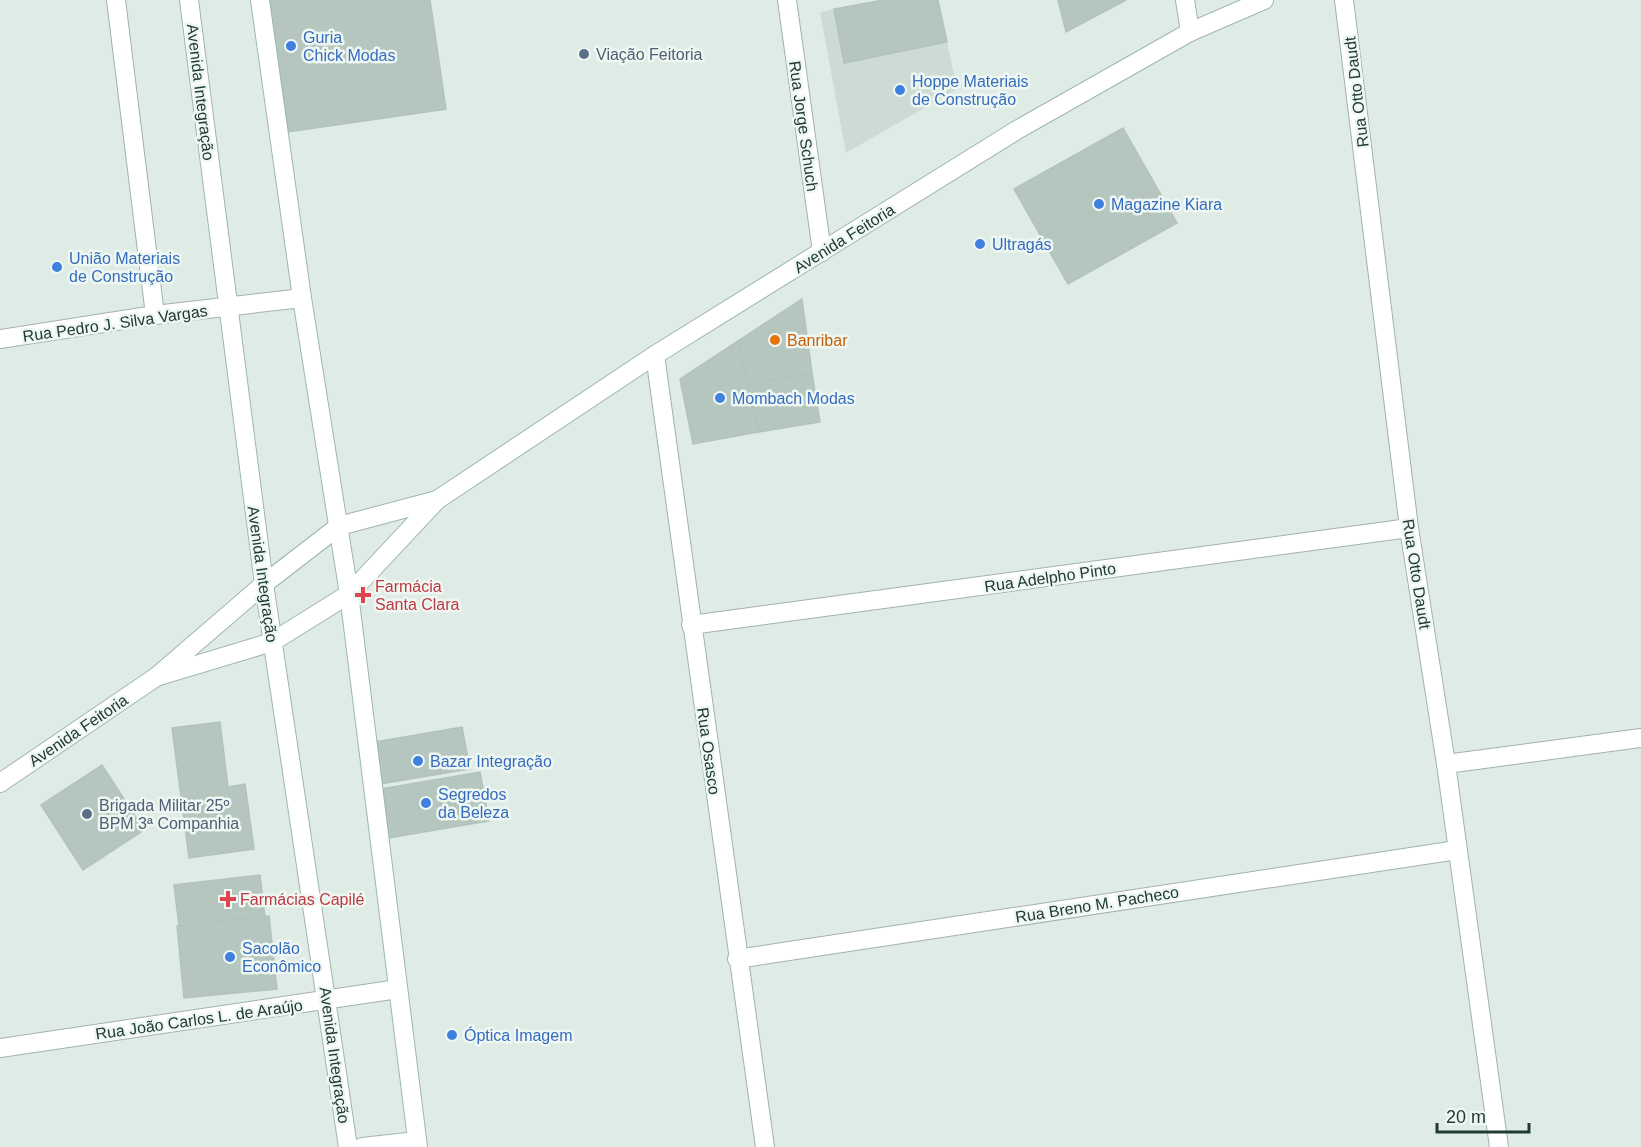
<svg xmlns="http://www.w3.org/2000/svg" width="1641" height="1147" font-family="Arial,sans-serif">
  <rect width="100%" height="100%" fill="#dfebe5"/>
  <polygon fill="#cddbd4" points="883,0 938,0 957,89 846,153 820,12"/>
  <g fill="#b4c6be" stroke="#b1c4bc" stroke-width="1.5">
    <polygon points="269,0 430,0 446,109 288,132"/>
    <polygon points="883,0 938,0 947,42 844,63 834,9"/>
    <polygon points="1058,0 1126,0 1066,32"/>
    <polygon points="1123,128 1177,223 1068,284 1014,189"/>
    <polygon points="802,299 812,373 748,385 738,341"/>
    <polygon points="738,341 759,432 693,444 680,379"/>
    <polygon points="812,373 820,422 759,432 748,385"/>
    <polygon points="220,722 228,787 245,784 254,849 189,858 172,728"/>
    <polygon points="462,727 470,769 381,784 374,742"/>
    <polygon points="102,765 144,830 83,870 41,805"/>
    <polygon points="480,772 489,821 389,838 380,789"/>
    <polygon points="260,875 265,916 179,926 174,885"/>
    <polygon points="269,916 277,989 184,998 177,926"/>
  </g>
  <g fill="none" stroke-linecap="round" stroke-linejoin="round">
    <defs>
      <g id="street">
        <polyline points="116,0 155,315"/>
        <polyline points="787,0 822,252"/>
        <polyline points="1185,0 1190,32"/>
        <polyline points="1344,0 1409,528 1446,764 1499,1147"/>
        <polyline points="0,339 155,315 302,298"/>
        <polyline points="655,355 765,1147"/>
        <polyline points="691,625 1409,528"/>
        <polyline points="1446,764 1641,738"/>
        <polyline points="737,959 1457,850"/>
        <polyline points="0,1048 398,989"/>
      </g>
      <g id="secondary">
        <polyline points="189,0 264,584 348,1147"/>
        <polyline points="260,0 302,298 349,594 418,1147"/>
        <polyline points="156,677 272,642 349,594 437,500 655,355 1017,130 1190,32 1264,0"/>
        <polyline points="0,783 156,677 264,584 339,526 437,500"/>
        <polyline points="362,1147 417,1141"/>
      </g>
    </defs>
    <use href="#street" stroke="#a2b3ac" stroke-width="20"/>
    <use href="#secondary" stroke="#9eb7ad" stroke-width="20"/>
    <use href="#street" stroke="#fff" stroke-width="18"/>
    <use href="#secondary" stroke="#fff" stroke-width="18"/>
  </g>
  <g fill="#3f7fe0" stroke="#eff7f3" stroke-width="2">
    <circle cx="291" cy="46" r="6"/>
    <circle cx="900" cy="90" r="6"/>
    <circle cx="1099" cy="204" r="6"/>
    <circle cx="980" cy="244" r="6"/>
    <circle cx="57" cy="267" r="6"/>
    <circle cx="720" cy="398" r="6"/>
    <circle cx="418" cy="761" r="6"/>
    <circle cx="426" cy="803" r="6"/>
    <circle cx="230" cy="957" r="6"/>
    <circle cx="452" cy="1035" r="6"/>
  </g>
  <g fill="#5c6f8a" stroke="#eff7f3" stroke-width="2">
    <circle cx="584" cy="54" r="6"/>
    <circle cx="87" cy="814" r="6"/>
  </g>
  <circle fill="#e8710a" stroke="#eff7f3" stroke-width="2" cx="775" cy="340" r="6"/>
  <g fill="#e0444e" stroke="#eff7f3" stroke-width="2">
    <path d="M360 586h6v6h6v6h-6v6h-6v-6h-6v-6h6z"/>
    <path d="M225 890h6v6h6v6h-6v6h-6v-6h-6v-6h6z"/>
  </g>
  <g text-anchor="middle" stroke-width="5" stroke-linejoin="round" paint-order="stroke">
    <g font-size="16" fill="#366cbe" stroke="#eff7f3" text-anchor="start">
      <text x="303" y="43">Guria<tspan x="303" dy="18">Chick Modas</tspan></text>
      <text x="912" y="87">Hoppe Materiais<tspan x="912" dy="18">de Construção</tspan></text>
      <text x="1111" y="210">Magazine Kiara</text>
      <text x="992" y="250">Ultragás</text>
      <text x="69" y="264">União Materiais<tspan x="69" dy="18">de Construção</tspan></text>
      <text x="732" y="404">Mombach Modas</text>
      <text x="430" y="767">Bazar Integração</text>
      <text x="438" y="800">Segredos<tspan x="438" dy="18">da Beleza</tspan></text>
      <text x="242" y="954">Sacolão<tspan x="242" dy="18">Econômico</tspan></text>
      <text x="464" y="1041">Óptica Imagem</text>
    </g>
    <g font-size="16" fill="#4e5e75" stroke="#eff7f3" text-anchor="start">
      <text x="596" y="60">Viação Feitoria</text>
      <text x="99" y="811">Brigada Militar 25º<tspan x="99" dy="18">BPM 3ª Companhia</tspan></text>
    </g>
    <g font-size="16" fill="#203b33" stroke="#eff7f3">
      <text transform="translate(201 92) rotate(83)" y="6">Avenida Integração</text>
      <text transform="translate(1356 92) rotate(-97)" y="6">Rua Otto Daudt</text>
      <text transform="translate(804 126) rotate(82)" y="6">Rua Jorge Schuch</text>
      <text transform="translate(844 238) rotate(-32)" y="6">Avenida Feitoria</text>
      <text transform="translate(115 323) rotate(-8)" y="6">Rua Pedro J. Silva Vargas</text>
      <text transform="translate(263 574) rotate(82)" y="6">Avenida Integração</text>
      <text transform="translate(1417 574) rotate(81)" y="6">Rua Otto Daudt</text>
      <text transform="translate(1050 577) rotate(-8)" y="6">Rua Adelpho Pinto</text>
      <text transform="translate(78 730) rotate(-34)" y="6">Avenida Feitoria</text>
      <text transform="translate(709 751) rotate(82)" y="6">Rua Osasco</text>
      <text transform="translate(1097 904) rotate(-9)" y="6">Rua Breno M. Pacheco</text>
      <text transform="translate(199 1019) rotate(-8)" y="6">Rua João Carlos L. de Araújo</text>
      <text transform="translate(335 1055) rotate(82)" y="6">Avenida Integração</text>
    </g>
    <g font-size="16" fill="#c56008" stroke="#eff7f3" text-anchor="start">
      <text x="787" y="346">Banribar</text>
    </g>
    <g font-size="16" fill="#be3a42" stroke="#eff7f3" text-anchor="start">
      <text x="375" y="592">Farmácia<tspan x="375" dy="18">Santa Clara</tspan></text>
      <text x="240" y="905">Farmácias Capilé</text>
    </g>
  </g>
  <path d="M1437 1123v9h92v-9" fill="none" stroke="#203b33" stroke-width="3"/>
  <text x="1446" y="1123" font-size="18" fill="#203b33" stroke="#eff7f3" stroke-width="4.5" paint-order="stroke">20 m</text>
</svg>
